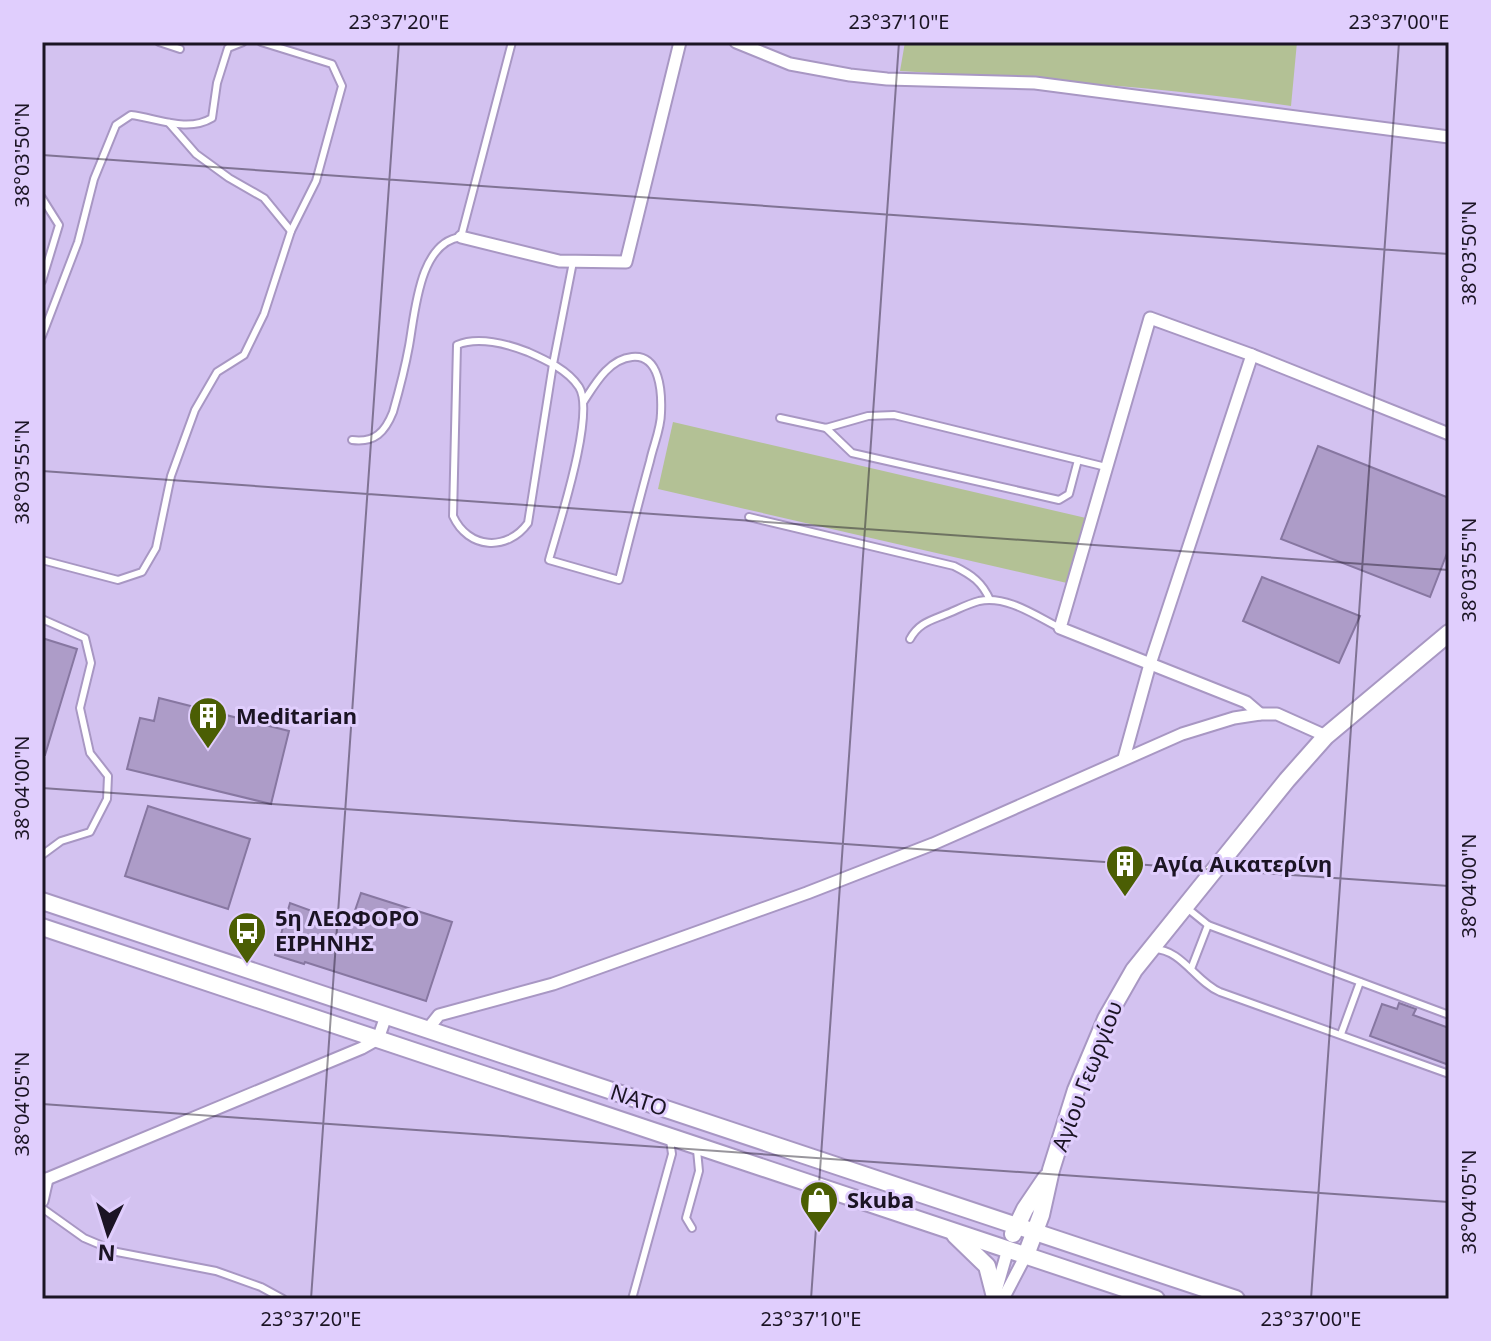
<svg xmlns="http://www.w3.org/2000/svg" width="1491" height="1341" font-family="'Noto Sans',sans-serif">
  <rect width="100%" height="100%" fill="#d3c2f0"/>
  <g fill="#b3c195">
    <path d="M905,42H1297L1291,106C1161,86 1031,79 900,71Z"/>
    <polygon points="673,422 1086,518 1067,583 658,489"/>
  </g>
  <g fill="#ad9cc8" stroke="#8777a1" stroke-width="2">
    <polygon points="1318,446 1449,498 1449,548 1430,597 1281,539"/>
    <polygon points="1262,577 1360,616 1339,663 1243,621"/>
    <polygon points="42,638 77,649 45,755 42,755"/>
    <polygon points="159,698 289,731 271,804 127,769 140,718 154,721"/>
    <polygon points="148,806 250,839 228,909 125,876"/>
    <polygon points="361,893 452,922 426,1001 305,962 304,964 275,955 290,903 350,925"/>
    <polygon points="1399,1003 1416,1009 1413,1015 1449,1028 1449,1065 1370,1036 1382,1004 1397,1009"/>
  </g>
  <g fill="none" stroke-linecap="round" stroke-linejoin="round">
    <defs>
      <g id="service">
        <polyline points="159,42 180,49"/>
        <polyline points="169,123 196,154 229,178 264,198 291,231"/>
        <polyline points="42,198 59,225 42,281"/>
        <path d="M573,262L553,364L528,523C507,552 468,549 453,516L457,345C478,336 508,344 528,352C546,360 568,370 579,387C596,413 558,527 549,560L619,580C629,540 639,501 650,461C653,446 661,429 661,413C662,392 660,354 632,357C609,359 595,384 584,401"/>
        <path d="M42,336L78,242L94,179L116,125L131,115C157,118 187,133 212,118L217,83L228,48L243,42"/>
        <polyline points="780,418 826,428 868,416 894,415 1106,467"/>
        <polyline points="826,428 852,453 1059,500 1069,494 1078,460"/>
        <path d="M352,440C375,443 385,432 393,412C399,391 405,368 409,346C415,313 419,242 461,237L512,42"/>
        <path d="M749,517L954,566C972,575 982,582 990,600"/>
        <polyline points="42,560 118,580 142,572 156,548 171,476 195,410 217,372 244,355 264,314 291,231 316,181 342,86 332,64 261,42"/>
        <polyline points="42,619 85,638 91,663 80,708 90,753 108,776 107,799 90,832 61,841 42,855"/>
        <path d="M910,639C918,624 929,621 944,615C955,611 967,604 979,601C1007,595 1036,616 1060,628"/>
        <polyline points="1187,908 1208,925 1449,1015"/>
        <path d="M1154,949C1181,949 1196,982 1220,992L1449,1074"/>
        <polyline points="1191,969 1208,925"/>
        <polyline points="1341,1034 1360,982"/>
        <polyline points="42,1208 84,1238 117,1252 216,1271 261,1287 283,1299"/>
        <polyline points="692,1228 686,1218 699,1171 697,1150"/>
        <polyline points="632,1299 672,1154 670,1140"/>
      </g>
      <g id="minor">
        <polyline points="736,42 790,64 850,75 887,79 1035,83 1449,137"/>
        <polyline points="461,237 559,261 626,262 680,42"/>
        <polyline points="1260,714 1246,702 1060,628 1150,318 1252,355 1449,434"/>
        <polyline points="1124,758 1150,664 1252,355"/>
        <polyline points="427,1030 439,1015 553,984 807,893 933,844 1182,734 1234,718 1260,714 1277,714 1326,736"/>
        <polyline points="42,1181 362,1048 378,1039 386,1016"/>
        <polyline points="42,1201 47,1179"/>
        <polyline points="996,1291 1008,1249"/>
        <polyline points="1003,1299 1026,1255"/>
      </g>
      <g id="secondary">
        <polyline points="42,901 1236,1299"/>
        <polyline points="42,927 1156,1299"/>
        <polyline points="1013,1234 1025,1209 1046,1178"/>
        <polyline points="955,1235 987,1266 995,1297"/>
        <polyline points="1026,1255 1041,1215 1051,1170 1076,1090 1106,1019 1134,970 1287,780 1326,736 1449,633"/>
      </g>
    </defs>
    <use href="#service" stroke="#a897c3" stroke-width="10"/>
    <use href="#minor" stroke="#a897c3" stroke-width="15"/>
    <use href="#secondary" stroke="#a897c3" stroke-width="20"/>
    <use href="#service" stroke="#fff" stroke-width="6"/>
    <use href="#minor" stroke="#fff" stroke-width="11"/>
    <use href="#secondary" stroke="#fff" stroke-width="16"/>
  </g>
  <path fill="none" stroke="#1b1424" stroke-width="2" stroke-opacity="0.45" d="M42,155L1449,254M42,471L1449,570M42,788L1449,886M42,1104L1449,1202M311,1299L399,42M811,1299L899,42M1311,1299L1399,42"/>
  <defs>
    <symbol id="building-pin" viewBox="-11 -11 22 30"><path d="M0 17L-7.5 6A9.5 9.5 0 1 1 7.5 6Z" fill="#4b5e04" stroke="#e0cefd"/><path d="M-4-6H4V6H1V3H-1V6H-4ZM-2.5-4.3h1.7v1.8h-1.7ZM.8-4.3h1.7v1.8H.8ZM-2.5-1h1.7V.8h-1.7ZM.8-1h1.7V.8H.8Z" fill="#fff"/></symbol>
    <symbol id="bus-pin" viewBox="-11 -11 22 30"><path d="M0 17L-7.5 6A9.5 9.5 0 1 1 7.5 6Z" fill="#4b5e04" stroke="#e0cefd"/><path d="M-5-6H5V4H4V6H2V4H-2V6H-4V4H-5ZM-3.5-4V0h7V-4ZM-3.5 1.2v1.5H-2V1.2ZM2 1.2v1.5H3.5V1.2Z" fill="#fff"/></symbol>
    <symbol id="shop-pin" viewBox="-11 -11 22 30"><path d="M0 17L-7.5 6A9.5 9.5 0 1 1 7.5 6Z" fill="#4b5e04" stroke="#e0cefd"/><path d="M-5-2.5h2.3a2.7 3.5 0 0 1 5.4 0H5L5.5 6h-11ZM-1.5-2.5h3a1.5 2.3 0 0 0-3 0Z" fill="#fff"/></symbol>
  </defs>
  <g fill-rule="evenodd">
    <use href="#building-pin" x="186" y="694" width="44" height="60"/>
    <use href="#building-pin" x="1103" y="842" width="44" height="60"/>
    <use href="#bus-pin" x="225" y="909" width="44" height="60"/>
    <use href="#shop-pin" x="797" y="1178" width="44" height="60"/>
  </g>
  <g text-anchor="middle" stroke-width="6" stroke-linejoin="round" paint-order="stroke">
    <g font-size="22" font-weight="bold" fill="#1b1424" stroke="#e0cefd" text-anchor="start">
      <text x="236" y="724">Meditarian</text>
      <text x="1153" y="872">Αγία Αικατερίνη</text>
      <text x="275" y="926">5η ΛΕΩΦΟΡΟ<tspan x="275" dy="25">ΕΙΡΗΝΗΣ</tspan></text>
      <text x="847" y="1208">Skuba</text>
    </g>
    <g font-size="22" fill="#1b1424" stroke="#e0cefd">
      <text transform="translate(1087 1076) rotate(-69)" y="8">Αγίου Γεωργίου</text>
      <text transform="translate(639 1100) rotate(18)" y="8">ΝΑΤΟ</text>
    </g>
  </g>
  <rect width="1491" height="1341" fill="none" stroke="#e0cefd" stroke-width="88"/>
  <g transform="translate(108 1233) rotate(184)" stroke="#e0cefd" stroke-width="6" paint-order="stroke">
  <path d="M0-6L14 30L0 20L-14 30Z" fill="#1b1424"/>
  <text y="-12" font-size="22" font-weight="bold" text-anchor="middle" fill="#1b1424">N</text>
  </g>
  <rect x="44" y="44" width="1403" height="1253" fill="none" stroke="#1b1424" stroke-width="3"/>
  <g font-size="20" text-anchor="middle" fill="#1b1424">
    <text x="399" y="29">23°37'20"E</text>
    <text x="899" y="29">23°37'10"E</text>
    <text x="1399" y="29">23°37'00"E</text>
    <text transform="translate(22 155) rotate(-90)" y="7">38°03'50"N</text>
    <text transform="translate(1469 253) rotate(-90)" y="7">38°03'50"N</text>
    <text transform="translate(22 472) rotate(-90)" y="7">38°03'55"N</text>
    <text transform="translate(1469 570) rotate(-90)" y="7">38°03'55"N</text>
    <text transform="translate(22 788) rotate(-90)" y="7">38°04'00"N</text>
    <text transform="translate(1469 886) rotate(-90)" y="7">38°04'00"N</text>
    <text transform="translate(22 1104) rotate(-90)" y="7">38°04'05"N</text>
    <text transform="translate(1469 1202) rotate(-90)" y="7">38°04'05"N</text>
    <text x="311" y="1326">23°37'20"E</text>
    <text x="811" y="1326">23°37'10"E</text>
    <text x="1311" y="1326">23°37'00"E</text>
  </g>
</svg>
